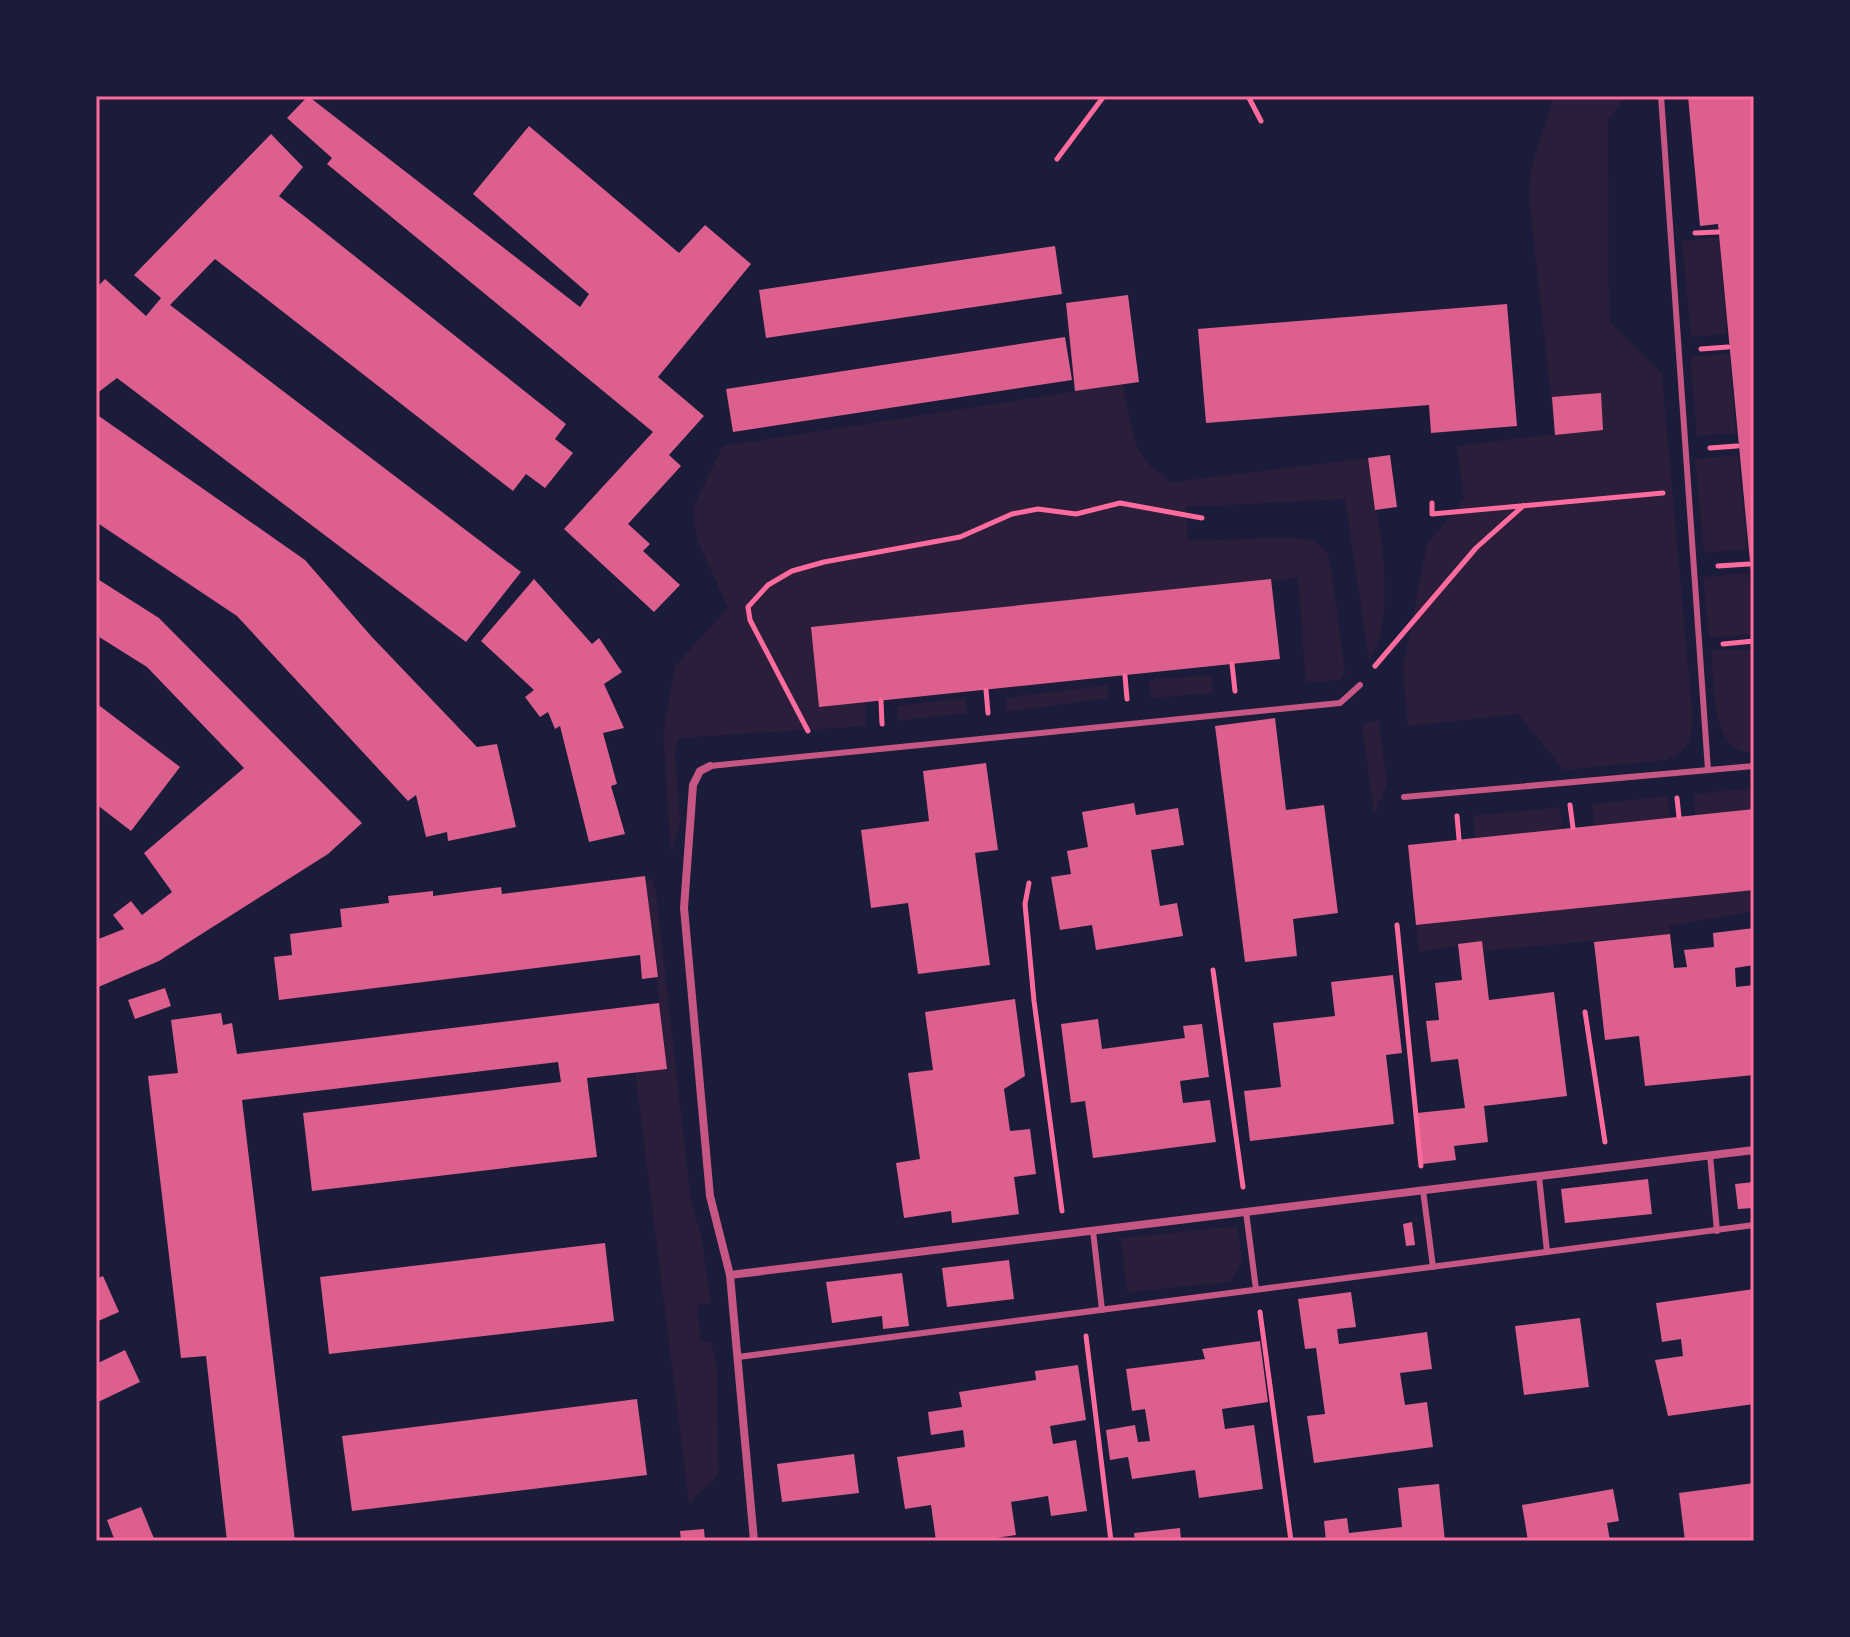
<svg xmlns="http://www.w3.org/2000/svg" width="1850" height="1637" font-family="Montserrat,sans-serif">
  <rect width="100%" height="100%" fill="#1b1b3a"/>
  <g fill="#2a1e3b">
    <path d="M1554,96H1626L1608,120L1609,321L1662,374L1693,722C1690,743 1686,752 1666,760L1564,770L1518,714L1408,726L1403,667L1427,544L1464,499L1457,446L1555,434L1529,198L1531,169Z"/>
    <polygon points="1719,237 1727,334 1691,337 1682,241"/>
    <polygon points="1729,353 1736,433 1697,436 1690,357"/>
    <path d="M1122,384C1133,427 1130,459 1172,482L1368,458C1376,514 1401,612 1369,660L1345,499L1186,507L1188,541L1289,537L1316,541L1327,553L1331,567L1345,671L1341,680L1306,683L1298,578L811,627L819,706L865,702L867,726L678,738L675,753L680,824L671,855L663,733L675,666L728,608L697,539L693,508L723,446Z"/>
    <polygon points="1738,455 1747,549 1704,553 1695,459"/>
    <polygon points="1749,573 1754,634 1709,638 1703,577"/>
    <path d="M1711,650H1754V753C1708,752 1715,684 1711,650Z"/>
    <polygon points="1212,675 1213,693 1151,698 1149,680"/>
    <polygon points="1107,685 1109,698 1006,712 1005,698"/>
    <polygon points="966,698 967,713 898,721 897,706"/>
    <polygon points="1379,721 1387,784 1374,815 1362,724"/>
    <polygon points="1754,788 1754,809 1695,815 1693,794"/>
    <polygon points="1668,796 1670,818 1594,826 1592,804"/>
    <polygon points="1560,807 1562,829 1475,838 1473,816"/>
    <polygon points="651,878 656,893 691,1202 701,1234 711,1303 697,1306 701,1342 711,1341 717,1365 718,1475 689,1503 635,1072 667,1068 646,883"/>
    <polygon points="1754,890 1754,911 1669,926 1670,934 1483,951 1482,942 1419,952 1416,925"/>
    <polygon points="1237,1226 1242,1260 1231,1282 1127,1292 1121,1238"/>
  </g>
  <g fill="#dd5f8e">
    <polygon points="308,96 580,307 589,294 473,194 529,126 679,253 705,225 751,264 658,377 704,416 669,455 681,466 628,524 650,544 643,551 680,585 654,612 564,529 653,432 327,164 332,158 287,118"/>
    <polygon points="1688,96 1754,96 1754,604 1718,224 1700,226"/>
    <polygon points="271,134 303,167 279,196 566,424 555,439 573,453 545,488 526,474 513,491 215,259 170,305 521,572 466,642 117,378 96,394 96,288 105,279 146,316 161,298 134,275"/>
    <polygon points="1055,246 1062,294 766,338 759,290"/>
    <polygon points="1128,295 1139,382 1075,391 1066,303"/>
    <polygon points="1507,304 1517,426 1431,433 1429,405 1206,423 1198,329"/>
    <polygon points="1065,337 1072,380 733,432 726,389"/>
    <polygon points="1601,393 1603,430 1555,435 1552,397"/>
    <polygon points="96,414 305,560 371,636 477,747 497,744 516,827 448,841 447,832 426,837 416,795 408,801 237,616 96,522"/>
    <polygon points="1390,455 1397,507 1375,510 1368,458"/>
    <polygon points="96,578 159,618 362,823 328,854 159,961 96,988 96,940 124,929 113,915 131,901 142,915 172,892 144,853 244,768 147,667 96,635"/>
    <polygon points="534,579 592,644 599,638 622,672 604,684 624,728 603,733 617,784 611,786 625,834 589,842 560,726 555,729 548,712 540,717 525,697 534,690 481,641"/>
    <polygon points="1271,579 1280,659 819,707 811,627"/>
    <polygon points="96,703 180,767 131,831 96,804"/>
    <polygon points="1275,718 1286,810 1324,805 1338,913 1293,919 1297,956 1245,962 1215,726"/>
    <polygon points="986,763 998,850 975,853 990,965 918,974 908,903 871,908 861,830 929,821 923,771"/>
    <polygon points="1134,803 1136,815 1178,808 1184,845 1151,850 1160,906 1177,903 1183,936 1096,950 1092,925 1060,930 1051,877 1071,874 1067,851 1088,847 1082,812"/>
    <polygon points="1754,809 1754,890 1416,925 1408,845"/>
    <polygon points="645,876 658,977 642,979 640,955 279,1000 274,957 292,955 290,934 342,927 340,909 389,903 388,896 433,891 433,896 501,887 502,894"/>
    <polygon points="1754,928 1754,965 1735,968 1736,987 1754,985 1754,1075 1645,1086 1639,1036 1605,1040 1594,942 1670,934 1674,968 1687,967 1684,950 1714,947 1713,933"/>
    <polygon points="1482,941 1489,1000 1554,992 1567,1096 1484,1106 1488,1142 1454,1146 1456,1160 1423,1164 1417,1113 1465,1108 1458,1059 1431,1062 1426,1021 1439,1020 1435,983 1462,980 1458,944"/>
    <polygon points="1393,975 1402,1053 1386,1055 1394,1124 1250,1141 1244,1091 1281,1087 1273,1023 1335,1016 1331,982"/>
    <polygon points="165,988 171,1006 135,1019 128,1000"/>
    <polygon points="1015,999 1025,1076 1004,1089 1010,1131 1030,1129 1036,1174 1014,1177 1019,1214 952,1223 951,1211 904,1218 896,1163 920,1159 908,1073 933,1070 925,1012"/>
    <polygon points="659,1003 667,1069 587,1078 597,1157 312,1191 303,1113 561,1082 558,1062 242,1100 295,1541 227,1541 206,1356 181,1358 148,1076 178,1073 171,1020 221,1013 223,1025 232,1023 237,1054"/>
    <polygon points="1098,1019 1102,1049 1185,1038 1183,1026 1202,1024 1209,1077 1180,1081 1183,1103 1210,1100 1216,1142 1093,1158 1085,1101 1071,1103 1061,1024"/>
    <polygon points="1648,1179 1652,1214 1565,1223 1561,1189"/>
    <polygon points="1754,1182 1754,1208 1738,1209 1735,1184"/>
    <polygon points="1412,1222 1415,1245 1406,1246 1403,1224"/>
    <polygon points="605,1243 614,1321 329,1354 320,1277"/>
    <polygon points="1009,1260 1014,1299 947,1307 942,1268"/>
    <polygon points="902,1273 909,1326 883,1329 882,1316 832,1323 826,1282"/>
    <polygon points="103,1276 119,1312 96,1322 96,1279"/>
    <polygon points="1754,1289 1754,1404 1668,1416 1655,1360 1683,1356 1681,1339 1662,1342 1656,1303"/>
    <polygon points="1351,1292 1356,1327 1337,1329 1339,1344 1427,1332 1432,1369 1400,1373 1405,1405 1427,1402 1433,1447 1314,1463 1307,1416 1325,1414 1316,1348 1305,1349 1298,1299"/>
    <polygon points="1580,1318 1589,1387 1524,1395 1515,1326"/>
    <polygon points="1260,1341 1268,1402 1222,1409 1225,1429 1254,1425 1263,1489 1199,1498 1195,1470 1132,1479 1128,1457 1110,1460 1106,1430 1135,1425 1138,1442 1150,1441 1145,1409 1132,1411 1126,1369 1205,1359 1202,1349"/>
    <polygon points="125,1350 140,1382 96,1403 96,1364"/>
    <polygon points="1078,1365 1086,1420 1050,1426 1053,1444 1076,1440 1087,1511 1051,1516 1048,1496 1011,1502 1016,1535 976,1541 936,1541 931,1505 905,1509 897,1457 965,1447 963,1430 931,1435 928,1412 962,1407 959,1392 1036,1380 1035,1371"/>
    <polygon points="637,1399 647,1475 352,1511 342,1436"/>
    <polygon points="854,1454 859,1493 782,1502 777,1464"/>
    <polygon points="1754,1483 1754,1541 1685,1541 1679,1493"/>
    <polygon points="1439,1484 1445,1541 1326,1541 1324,1521 1347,1518 1349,1533 1402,1527 1398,1488"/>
    <polygon points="1613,1489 1619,1521 1607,1523 1610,1541 1528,1541 1522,1505"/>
    <polygon points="141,1507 155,1541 115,1541 107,1520"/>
    <polygon points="1180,1528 1181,1541 1135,1541 1134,1533"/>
    <polygon points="704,1529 705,1541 681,1541 680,1531"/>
  </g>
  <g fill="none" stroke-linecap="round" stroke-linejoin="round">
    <g stroke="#ff6b9d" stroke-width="5">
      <polyline points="1248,96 1261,121"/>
      <polyline points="1057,159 1104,96"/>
      <polyline points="1695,233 1718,232"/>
      <polyline points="1701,349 1728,347"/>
      <polyline points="1710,448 1737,446"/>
      <polyline points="1432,503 1432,514 1663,493"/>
      <polyline points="1718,566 1749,564"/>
      <polyline points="1723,644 1754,641"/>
      <polyline points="1232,664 1235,691"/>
      <polyline points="1375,666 1476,548 1523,506"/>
      <polyline points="1125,676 1127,699"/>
      <polyline points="986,690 988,713"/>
      <polyline points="881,701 882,724"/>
      <polyline points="808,731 750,620 748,607 768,585 792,571 824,562 960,537 1012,514 1038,509 1076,514 1120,503 1202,518"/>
      <polyline points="1677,798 1679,817"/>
      <polyline points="1570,805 1573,828"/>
      <polyline points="1457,816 1459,839"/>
      <polyline points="1029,883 1025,904 1034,1001 1062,1211"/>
      <polyline points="1397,925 1421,1166"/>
      <polyline points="1213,970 1243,1187"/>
      <polyline points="1585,1012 1605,1142"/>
      <polyline points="1260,1312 1291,1541"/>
      <polyline points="1086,1336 1111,1541"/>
    </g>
    <g stroke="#c65784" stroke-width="6">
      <polyline points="1661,96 1708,770"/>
      <polyline points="710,766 1340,703 1360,685"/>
      <polyline points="1404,797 1754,766"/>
      <polyline points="1710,1155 1717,1231"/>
      <polyline points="1539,1176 1547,1252"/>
      <polyline points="1423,1190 1433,1267"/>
      <polyline points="1246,1212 1256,1289"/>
      <polyline points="1093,1231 1102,1310"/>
      <polyline points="738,1357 1754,1225"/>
    </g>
    <g stroke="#c65784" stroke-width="8">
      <polyline points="710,766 700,771 693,785 684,908 710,1196 730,1275 754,1541"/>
      <polyline points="730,1275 1754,1150"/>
    </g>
  </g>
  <rect width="1850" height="1637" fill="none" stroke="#1b1b3a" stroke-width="196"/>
  <rect x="98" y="98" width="1654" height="1441" fill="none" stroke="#ff6b9d" stroke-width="3"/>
</svg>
